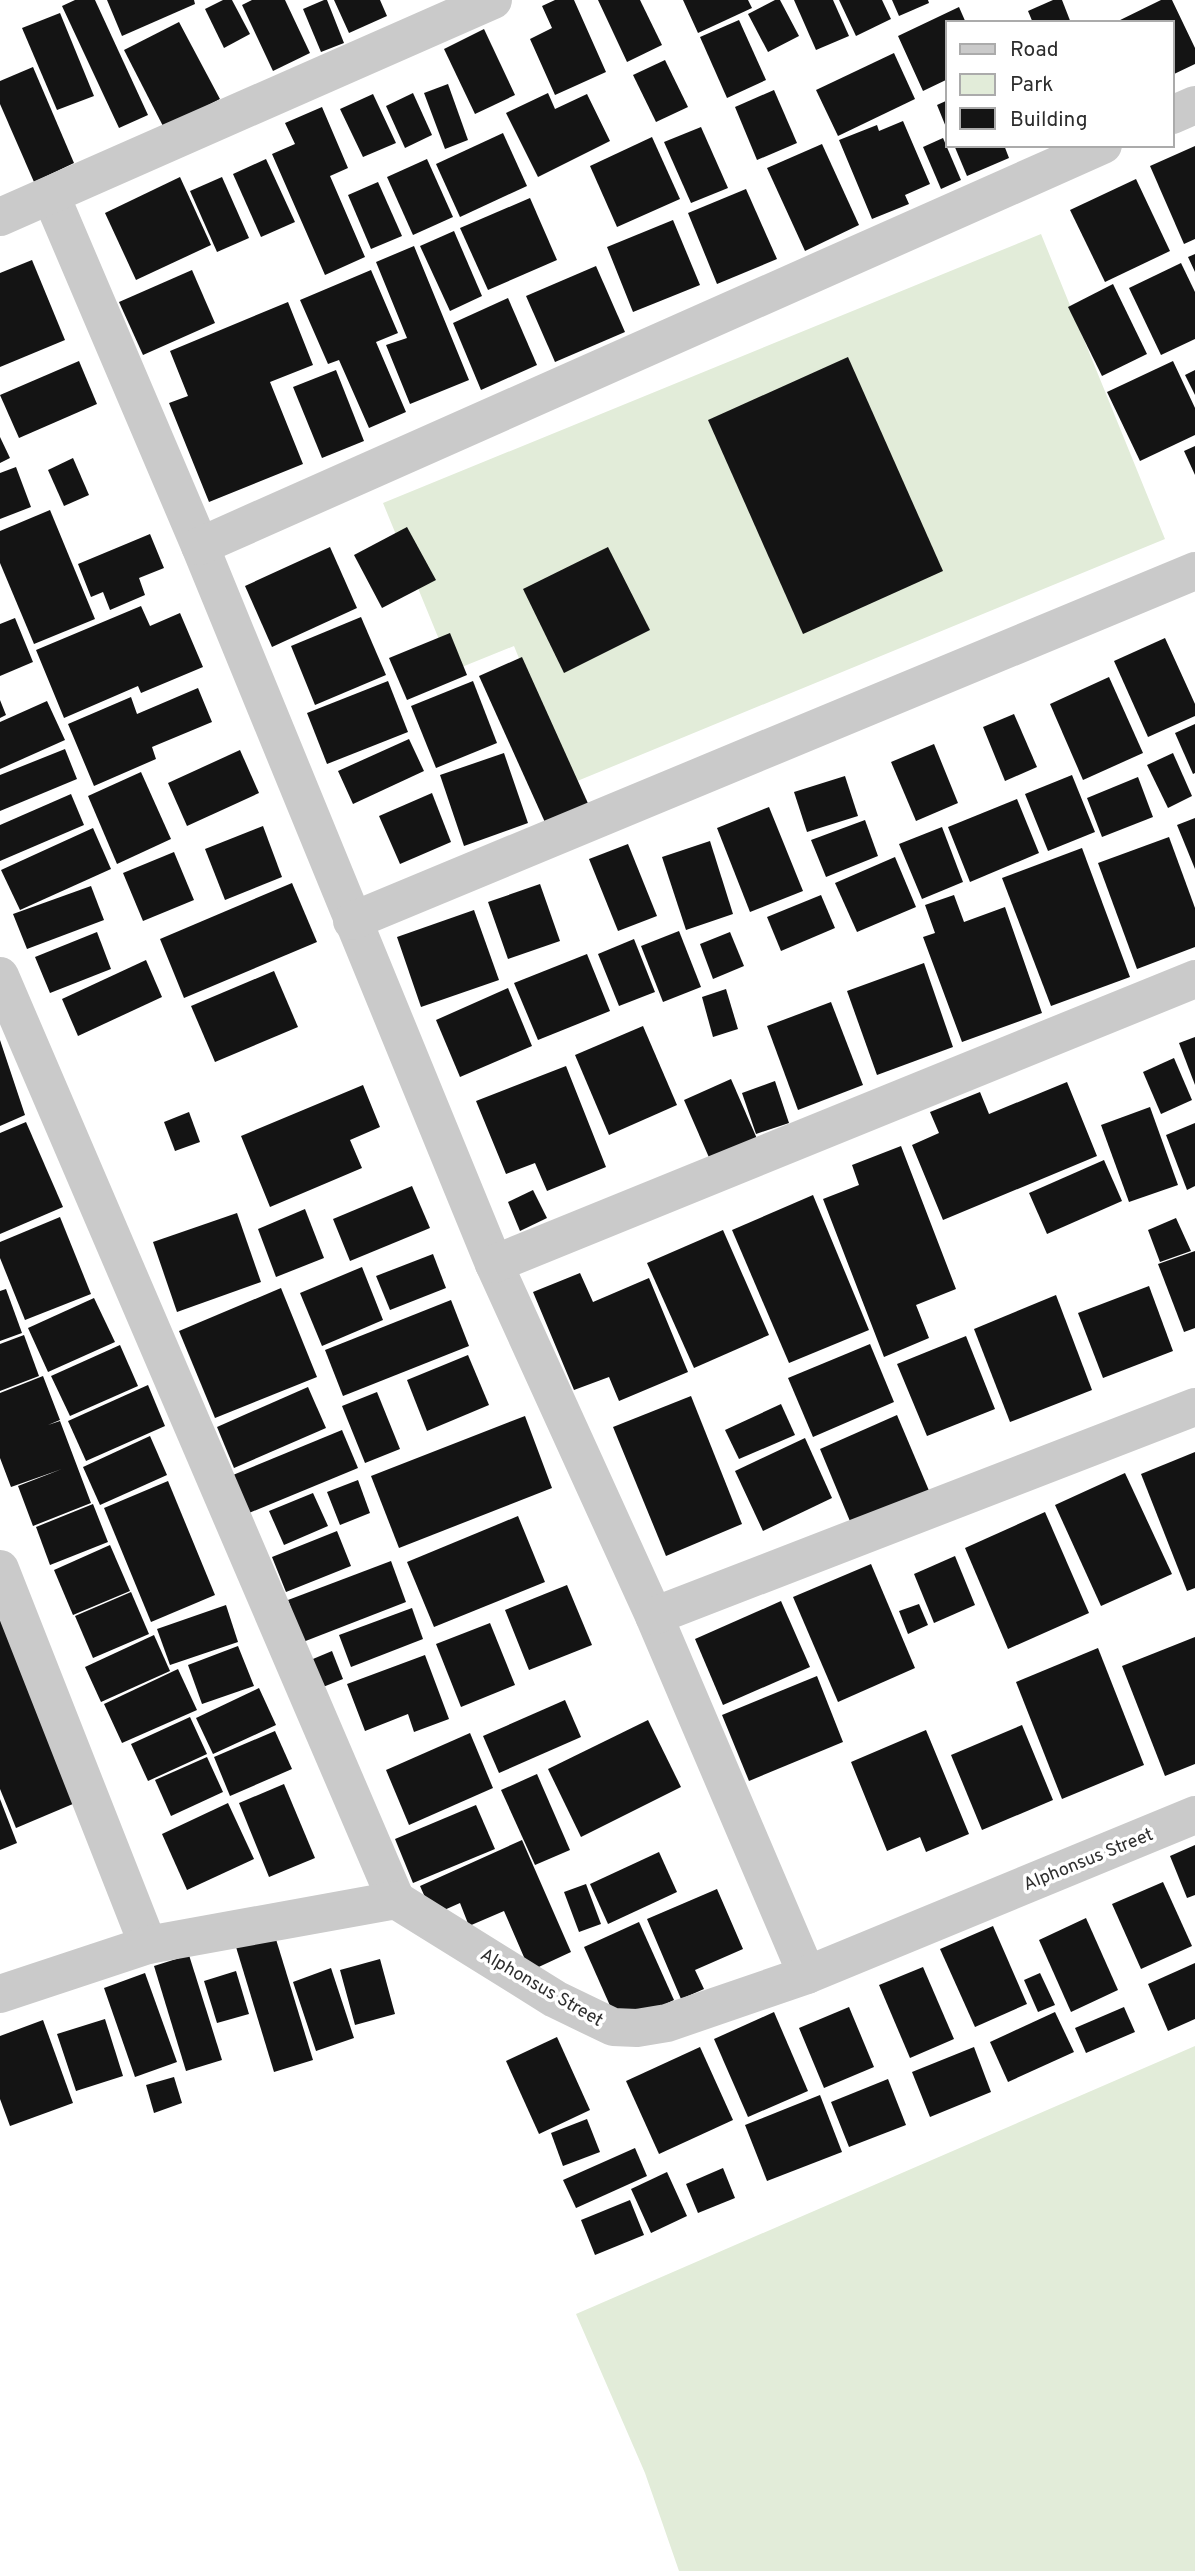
<svg xmlns="http://www.w3.org/2000/svg" width="1195" height="2571" font-family="Overpass,sans-serif">
  <rect width="100%" height="100%" fill="#fff"/>
  <g fill="#e2ecd9">
    <polygon points="1041,234 1165,539 570,784 514,646 452,671 383,503"/>
    <polygon points="1195,2046 1195,2571 679,2571 645,2473 576,2314"/>
  </g>
  <g fill="#141414">
    <polygon points="75,0 95,0 148,115 119,128 62,6"/>
    <polygon points="107,0 194,0 195,4 122,36"/>
    <polygon points="223,0 232,0 250,34 224,48 205,9"/>
    <polygon points="252,0 285,0 310,53 273,71 242,5"/>
    <polygon points="324,0 327,0 344,43 321,52 303,9"/>
    <polygon points="334,0 380,0 387,16 349,33"/>
    <polygon points="555,0 574,0 606,72 555,95 530,39 552,28 542,6"/>
    <polygon points="598,0 640,0 662,45 627,62"/>
    <polygon points="683,0 748,0 752,8 698,33"/>
    <polygon points="775,0 780,0 799,36 768,52 748,14"/>
    <polygon points="794,0 833,0 849,36 816,50"/>
    <polygon points="839,0 882,0 891,19 856,36"/>
    <polygon points="892,0 928,0 929,3 899,16"/>
    <polygon points="1053,0 1062,0 1071,23 1033,23 1028,11"/>
    <polygon points="1161,0 1172,0 1195,48 1195,64 1172,75 1172,23 1114,23"/>
    <polygon points="959,7 966,23 948,23 948,79 923,91 898,36"/>
    <polygon points="60,13 94,96 57,110 22,28"/>
    <polygon points="739,20 766,80 727,98 700,37"/>
    <polygon points="179,22 220,99 164,128 124,50"/>
    <polygon points="484,29 515,95 475,114 444,49"/>
    <polygon points="894,53 915,99 838,136 816,90"/>
    <polygon points="665,60 688,107 656,122 633,75"/>
    <polygon points="33,67 74,163 34,182 0,104 0,81"/>
    <polygon points="448,84 468,140 445,149 424,93"/>
    <polygon points="774,90 797,143 757,160 735,107"/>
    <polygon points="413,93 432,135 405,148 386,106"/>
    <polygon points="548,93 555,109 587,94 610,141 538,177 506,113"/>
    <polygon points="373,94 396,143 363,157 340,109"/>
    <polygon points="948,100 948,132 937,105"/>
    <polygon points="322,107 348,168 330,176 365,257 325,275 272,154 295,144 285,123"/>
    <polygon points="903,121 930,184 905,195 909,204 872,219 839,140 877,125 879,131"/>
    <polygon points="701,127 728,188 691,203 664,142"/>
    <polygon points="503,133 527,186 460,217 436,164"/>
    <polygon points="652,137 680,199 617,227 590,166"/>
    <polygon points="943,138 961,180 941,189 923,147"/>
    <polygon points="822,144 859,225 805,251 767,168"/>
    <polygon points="954,145 1004,145 1009,158 967,176"/>
    <polygon points="1195,146 1195,239 1184,244 1150,166"/>
    <polygon points="266,159 295,222 261,237 233,174"/>
    <polygon points="427,159 453,217 413,235 387,177"/>
    <polygon points="180,177 211,245 136,280 105,213"/>
    <polygon points="222,177 249,238 217,252 190,191"/>
    <polygon points="1136,179 1170,251 1105,282 1070,210"/>
    <polygon points="378,182 402,236 371,249 348,195"/>
    <polygon points="746,189 777,259 717,284 688,213"/>
    <polygon points="530,198 557,260 488,290 460,228"/>
    <polygon points="673,220 700,285 633,312 607,247"/>
    <polygon points="454,231 482,296 450,311 420,246"/>
    <polygon points="414,246 469,380 410,404 386,345 407,338 376,262"/>
    <polygon points="1195,254 1195,272 1188,257"/>
    <polygon points="32,260 65,340 0,367 0,273"/>
    <polygon points="1181,263 1195,292 1195,339 1161,355 1129,288"/>
    <polygon points="596,266 625,332 555,362 526,296"/>
    <polygon points="192,270 215,323 143,355 119,302"/>
    <polygon points="371,270 398,333 376,342 406,412 369,428 339,360 328,364 300,300"/>
    <polygon points="1113,284 1147,354 1102,376 1068,307"/>
    <polygon points="508,298 537,365 481,390 453,323"/>
    <polygon points="288,302 313,365 270,382 303,464 209,502 169,403 188,396 170,351"/>
    <polygon points="848,357 943,571 803,634 708,420"/>
    <polygon points="79,361 97,404 19,438 0,395"/>
    <polygon points="1173,361 1195,408 1195,435 1140,461 1107,392"/>
    <polygon points="336,370 364,441 322,458 293,387"/>
    <polygon points="1195,370 1195,395 1185,375"/>
    <polygon points="0,437 10,458 0,463"/>
    <polygon points="1195,446 1195,475 1184,451"/>
    <polygon points="73,458 89,495 64,506 48,470"/>
    <polygon points="16,467 31,507 0,519 0,473"/>
    <polygon points="50,510 95,619 34,644 0,563 0,531"/>
    <polygon points="407,527 436,580 382,608 354,555"/>
    <polygon points="150,534 164,568 139,578 145,595 110,610 103,592 91,597 78,564"/>
    <polygon points="330,547 357,608 272,647 245,586"/>
    <polygon points="608,547 650,630 564,673 523,589"/>
    <polygon points="141,606 150,626 180,613 203,667 141,693 138,686 64,718 36,650"/>
    <polygon points="361,617 386,675 315,705 291,646"/>
    <polygon points="15,618 33,662 0,676 0,624"/>
    <polygon points="450,633 467,675 407,700 389,658"/>
    <polygon points="1165,638 1195,704 1195,716 1148,737 1114,661"/>
    <polygon points="522,657 591,810 548,829 479,676"/>
    <polygon points="1109,677 1143,753 1083,780 1050,704"/>
    <polygon points="388,681 408,732 327,764 307,713"/>
    <polygon points="473,681 497,743 436,768 411,706"/>
    <polygon points="198,688 212,722 152,747 156,759 94,786 68,724 131,697 137,714"/>
    <polygon points="0,700 6,715 0,718"/>
    <polygon points="47,701 65,740 0,769 0,722"/>
    <polygon points="1014,714 1037,767 1005,781 983,727"/>
    <polygon points="1195,724 1195,773 1193,774 1175,733"/>
    <polygon points="409,739 424,771 353,804 338,771"/>
    <polygon points="934,744 958,803 916,821 891,762"/>
    <polygon points="65,749 77,779 0,811 0,775"/>
    <polygon points="240,750 259,793 187,826 168,783"/>
    <polygon points="504,753 528,823 464,846 440,775"/>
    <polygon points="1173,753 1192,796 1168,808 1147,765"/>
    <polygon points="141,772 171,839 117,864 88,796"/>
    <polygon points="1072,775 1095,832 1048,851 1025,794"/>
    <polygon points="845,776 858,816 807,832 794,792"/>
    <polygon points="1138,777 1153,817 1102,837 1087,798"/>
    <polygon points="432,793 451,842 400,864 379,816"/>
    <polygon points="71,794 84,825 0,861 0,825"/>
    <polygon points="1017,799 1039,853 970,882 948,827"/>
    <polygon points="769,807 803,891 750,912 717,828"/>
    <polygon points="1195,818 1195,869 1177,825"/>
    <polygon points="865,820 878,856 826,877 811,840"/>
    <polygon points="263,826 282,877 225,900 205,849"/>
    <polygon points="942,827 963,882 922,899 899,844"/>
    <polygon points="93,828 111,869 20,910 1,870"/>
    <polygon points="1169,837 1195,908 1195,947 1137,969 1098,863"/>
    <polygon points="710,841 733,914 686,930 662,857"/>
    <polygon points="628,844 657,916 618,931 589,859"/>
    <polygon points="1082,848 1130,977 1051,1006 1002,878"/>
    <polygon points="174,852 194,900 143,921 123,873"/>
    <polygon points="895,857 916,907 857,932 835,883"/>
    <polygon points="292,883 317,942 184,998 160,939"/>
    <polygon points="540,884 560,941 508,959 488,902"/>
    <polygon points="91,886 104,920 27,949 13,914"/>
    <polygon points="821,895 835,928 781,951 767,917"/>
    <polygon points="954,895 964,922 1005,907 1042,1013 962,1042 923,937 935,933 925,905"/>
    <polygon points="474,910 499,980 421,1007 397,937"/>
    <polygon points="679,931 701,987 663,1002 641,946"/>
    <polygon points="97,932 111,969 50,993 35,957"/>
    <polygon points="730,932 744,966 713,979 700,944"/>
    <polygon points="634,939 655,992 619,1006 598,954"/>
    <polygon points="587,954 610,1011 538,1040 514,983"/>
    <polygon points="146,960 162,997 78,1036 62,999"/>
    <polygon points="924,963 953,1047 877,1075 847,991"/>
    <polygon points="274,971 298,1027 215,1062 191,1006"/>
    <polygon points="508,988 532,1046 460,1077 436,1020"/>
    <polygon points="726,989 738,1029 713,1037 702,997"/>
    <polygon points="831,1002 863,1085 798,1110 767,1026"/>
    <polygon points="643,1026 677,1105 609,1135 575,1055"/>
    <polygon points="1195,1037 1195,1085 1179,1043"/>
    <polygon points="0,1040 25,1115 0,1126"/>
    <polygon points="1174,1058 1192,1100 1161,1114 1143,1072"/>
    <polygon points="566,1066 606,1167 547,1191 535,1163 506,1174 476,1101"/>
    <polygon points="731,1079 761,1148 714,1169 684,1100"/>
    <polygon points="775,1081 789,1123 756,1134 742,1093"/>
    <polygon points="1067,1082 1097,1156 943,1220 912,1145 939,1133 930,1112 980,1092 989,1114"/>
    <polygon points="363,1085 380,1127 350,1140 362,1168 270,1207 241,1136"/>
    <polygon points="1150,1107 1178,1185 1129,1202 1101,1125"/>
    <polygon points="189,1112 200,1142 175,1151 164,1122"/>
    <polygon points="26,1122 63,1207 0,1234 0,1133"/>
    <polygon points="1195,1123 1195,1186 1187,1190 1166,1135"/>
    <polygon points="901,1146 956,1289 916,1305 929,1338 884,1357 823,1199 859,1185 852,1165"/>
    <polygon points="1104,1160 1122,1201 1047,1234 1029,1193"/>
    <polygon points="412,1186 430,1228 350,1261 333,1219"/>
    <polygon points="533,1190 547,1218 520,1231 508,1202"/>
    <polygon points="813,1195 869,1330 789,1363 732,1230"/>
    <polygon points="305,1209 324,1258 276,1277 258,1229"/>
    <polygon points="237,1213 261,1282 177,1312 153,1242"/>
    <polygon points="60,1217 91,1294 25,1320 0,1258 0,1242"/>
    <polygon points="1176,1218 1191,1251 1160,1262 1148,1230"/>
    <polygon points="723,1230 769,1335 694,1368 647,1263"/>
    <polygon points="1195,1251 1195,1328 1184,1332 1158,1264"/>
    <polygon points="433,1254 446,1288 390,1310 376,1276"/>
    <polygon points="362,1267 383,1320 322,1346 300,1293"/>
    <polygon points="580,1273 593,1302 649,1278 688,1372 619,1401 609,1377 574,1390 533,1292"/>
    <polygon points="1149,1286 1173,1351 1103,1378 1078,1313"/>
    <polygon points="281,1288 317,1377 215,1418 179,1331"/>
    <polygon points="6,1289 22,1333 0,1341 0,1291"/>
    <polygon points="1056,1295 1092,1390 1010,1422 974,1329"/>
    <polygon points="94,1298 115,1342 48,1372 28,1328"/>
    <polygon points="451,1300 469,1346 343,1396 325,1350"/>
    <polygon points="24,1335 39,1376 0,1391 0,1344"/>
    <polygon points="966,1336 995,1409 927,1436 897,1364"/>
    <polygon points="870,1344 894,1402 813,1437 788,1378"/>
    <polygon points="120,1345 138,1386 70,1416 51,1376"/>
    <polygon points="468,1355 489,1405 427,1431 407,1380"/>
    <polygon points="43,1376 60,1420 48,1425 60,1421 91,1503 33,1526 18,1486 62,1469 11,1487 0,1458 0,1393"/>
    <polygon points="148,1385 165,1426 86,1461 68,1421"/>
    <polygon points="308,1387 326,1428 234,1468 217,1427"/>
    <polygon points="377,1392 400,1449 365,1463 342,1406"/>
    <polygon points="691,1396 742,1524 666,1556 613,1427"/>
    <polygon points="781,1404 795,1435 739,1459 725,1430"/>
    <polygon points="897,1415 930,1493 852,1526 820,1449"/>
    <polygon points="525,1416 552,1488 399,1548 371,1476"/>
    <polygon points="342,1430 358,1468 249,1513 233,1475"/>
    <polygon points="150,1436 167,1475 100,1505 83,1467"/>
    <polygon points="805,1438 832,1498 763,1531 735,1471"/>
    <polygon points="1195,1452 1195,1588 1187,1591 1141,1474"/>
    <polygon points="1125,1473 1172,1574 1101,1606 1055,1505"/>
    <polygon points="358,1480 370,1513 340,1525 327,1492"/>
    <polygon points="168,1481 215,1595 151,1622 104,1508"/>
    <polygon points="313,1493 328,1526 284,1545 269,1511"/>
    <polygon points="93,1504 108,1542 50,1565 36,1527"/>
    <polygon points="1045,1512 1089,1613 1008,1649 965,1548"/>
    <polygon points="518,1516 545,1582 434,1627 407,1562"/>
    <polygon points="337,1531 351,1566 286,1592 272,1557"/>
    <polygon points="110,1545 130,1591 73,1615 54,1570"/>
    <polygon points="955,1556 975,1605 934,1623 914,1574"/>
    <polygon points="391,1561 406,1602 303,1642 288,1600"/>
    <polygon points="871,1564 915,1668 838,1702 793,1597"/>
    <polygon points="567,1585 592,1645 529,1670 505,1610"/>
    <polygon points="0,1587 87,1798 16,1828 0,1789"/>
    <polygon points="131,1592 149,1634 93,1658 75,1616"/>
    <polygon points="781,1601 810,1667 723,1705 695,1639"/>
    <polygon points="919,1604 928,1625 908,1634 899,1611"/>
    <polygon points="226,1605 238,1642 170,1665 157,1629"/>
    <polygon points="412,1608 423,1639 351,1667 339,1635"/>
    <polygon points="490,1623 515,1685 461,1707 436,1644"/>
    <polygon points="154,1635 170,1671 101,1702 85,1667"/>
    <polygon points="1195,1637 1195,1764 1165,1776 1122,1666"/>
    <polygon points="238,1646 254,1686 202,1704 188,1665"/>
    <polygon points="1098,1648 1144,1765 1062,1799 1016,1682"/>
    <polygon points="332,1651 343,1679 313,1691 301,1664"/>
    <polygon points="425,1655 449,1719 414,1732 408,1714 365,1731 347,1684"/>
    <polygon points="178,1669 197,1710 122,1743 104,1704"/>
    <polygon points="817,1676 843,1742 749,1781 722,1715"/>
    <polygon points="259,1688 276,1725 213,1754 196,1718"/>
    <polygon points="565,1700 581,1737 499,1773 483,1736"/>
    <polygon points="190,1717 207,1754 148,1781 131,1744"/>
    <polygon points="648,1720 681,1787 581,1837 548,1769"/>
    <polygon points="1022,1725 1053,1800 982,1830 951,1755"/>
    <polygon points="926,1730 969,1834 926,1852 920,1837 887,1851 851,1762"/>
    <polygon points="275,1731 292,1769 230,1796 214,1757"/>
    <polygon points="470,1733 493,1788 409,1825 386,1770"/>
    <polygon points="207,1757 223,1792 171,1816 155,1780"/>
    <polygon points="537,1774 570,1850 535,1865 501,1790"/>
    <polygon points="284,1784 315,1858 269,1877 239,1803"/>
    <polygon points="0,1799 17,1843 0,1850"/>
    <polygon points="228,1803 254,1859 187,1890 162,1834"/>
    <polygon points="476,1805 495,1849 413,1883 395,1839"/>
    <polygon points="522,1840 571,1952 530,1971 504,1911 469,1926 460,1903 433,1915 420,1886"/>
    <polygon points="1195,1845 1195,1895 1187,1898 1170,1856"/>
    <polygon points="659,1852 677,1892 608,1924 590,1884"/>
    <polygon points="1163,1882 1192,1946 1141,1969 1112,1904"/>
    <polygon points="586,1884 601,1924 579,1932 564,1892"/>
    <polygon points="717,1889 743,1949 695,1970 704,1989 681,1999 647,1919"/>
    <polygon points="1086,1918 1118,1990 1071,2012 1039,1940"/>
    <polygon points="639,1922 674,2000 619,2026 584,1947"/>
    <polygon points="993,1926 1027,2004 975,2027 940,1949"/>
    <polygon points="275,1936 313,2060 274,2072 236,1947"/>
    <polygon points="189,1955 222,2060 186,2071 154,1966"/>
    <polygon points="380,1959 395,2014 355,2025 340,1970"/>
    <polygon points="1195,1963 1195,2019 1168,2031 1148,1984"/>
    <polygon points="923,1967 954,2039 910,2058 879,1985"/>
    <polygon points="331,1968 354,2038 316,2051 293,1982"/>
    <polygon points="236,1971 249,2014 217,2023 204,1981"/>
    <polygon points="145,1973 177,2062 135,2077 104,1988"/>
    <polygon points="1040,1973 1055,2005 1038,2012 1024,1980"/>
    <polygon points="849,2007 874,2067 824,2088 799,2028"/>
    <polygon points="1124,2007 1135,2032 1086,2053 1075,2028"/>
    <polygon points="774,2012 808,2091 748,2117 714,2039"/>
    <polygon points="1055,2012 1074,2052 1008,2082 990,2042"/>
    <polygon points="105,2019 123,2076 76,2091 57,2034"/>
    <polygon points="43,2020 73,2103 10,2126 0,2099 0,2036"/>
    <polygon points="557,2037 590,2110 539,2134 506,2061"/>
    <polygon points="700,2047 733,2120 659,2154 626,2081"/>
    <polygon points="974,2047 991,2092 930,2117 912,2072"/>
    <polygon points="174,2077 182,2103 154,2113 146,2085"/>
    <polygon points="888,2079 906,2125 849,2147 831,2102"/>
    <polygon points="820,2095 842,2152 767,2181 745,2125"/>
    <polygon points="587,2119 600,2152 563,2166 551,2133"/>
    <polygon points="635,2148 647,2176 576,2208 563,2180"/>
    <polygon points="723,2168 735,2198 698,2213 686,2184"/>
    <polygon points="667,2172 687,2216 651,2233 631,2189"/>
    <polygon points="630,2200 644,2235 595,2255 581,2220"/>
  </g>
  <g fill="none" stroke-linecap="round" stroke-linejoin="round">
    <g stroke="#cacaca" stroke-width="38">
      <polyline points="1172,115 1195,105"/>
      <polyline points="51,196 200,546 494,1264 654,1616 807,1975"/>
      <polyline points="0,217 493,0"/>
      <polyline points="200,546 1103,145"/>
      <polyline points="352,921 1195,571"/>
      <polyline points="0,976 396,1900"/>
      <polyline points="494,1264 1195,979"/>
      <polyline points="0,1569 148,1945"/>
      <polyline points="654,1616 1195,1407"/>
      <polyline points="0,1994 148,1945 396,1900 555,1999 613,2027 637,2028 667,2023 807,1975 1195,1815"/>
    </g>
  </g>
  <g text-anchor="middle" stroke-width="7" stroke-linejoin="round" paint-order="stroke">
    <g font-size="18" fill="#2d2d2d" stroke="#fff">
      <text transform="translate(1088 1859) rotate(-22)" y="6">Alphonsus Street</text>
      <text transform="translate(542 1987) rotate(30)" y="6">Alphonsus Street</text>
    </g>
  </g>
  <rect x="946" y="21" width="228" height="126" fill="#ffffff" stroke="#ababab" stroke-width="2"/>
  <rect x="960" y="44" width="35" height="10" fill="#cacaca" stroke="#ababab" stroke-width="2"/>
  <text x="1010" y="56" font-size="21" fill="#2d2d2d">Road</text>
  <rect x="960" y="74" width="35" height="21" fill="#e2ecd9" stroke="#ababab" stroke-width="2"/>
  <text x="1010" y="91" font-size="21" fill="#2d2d2d">Park</text>
  <rect x="960" y="108" width="35" height="21" fill="#141414" stroke="#ababab" stroke-width="2"/>
  <text x="1010" y="126" font-size="21" fill="#2d2d2d">Building</text>
</svg>
